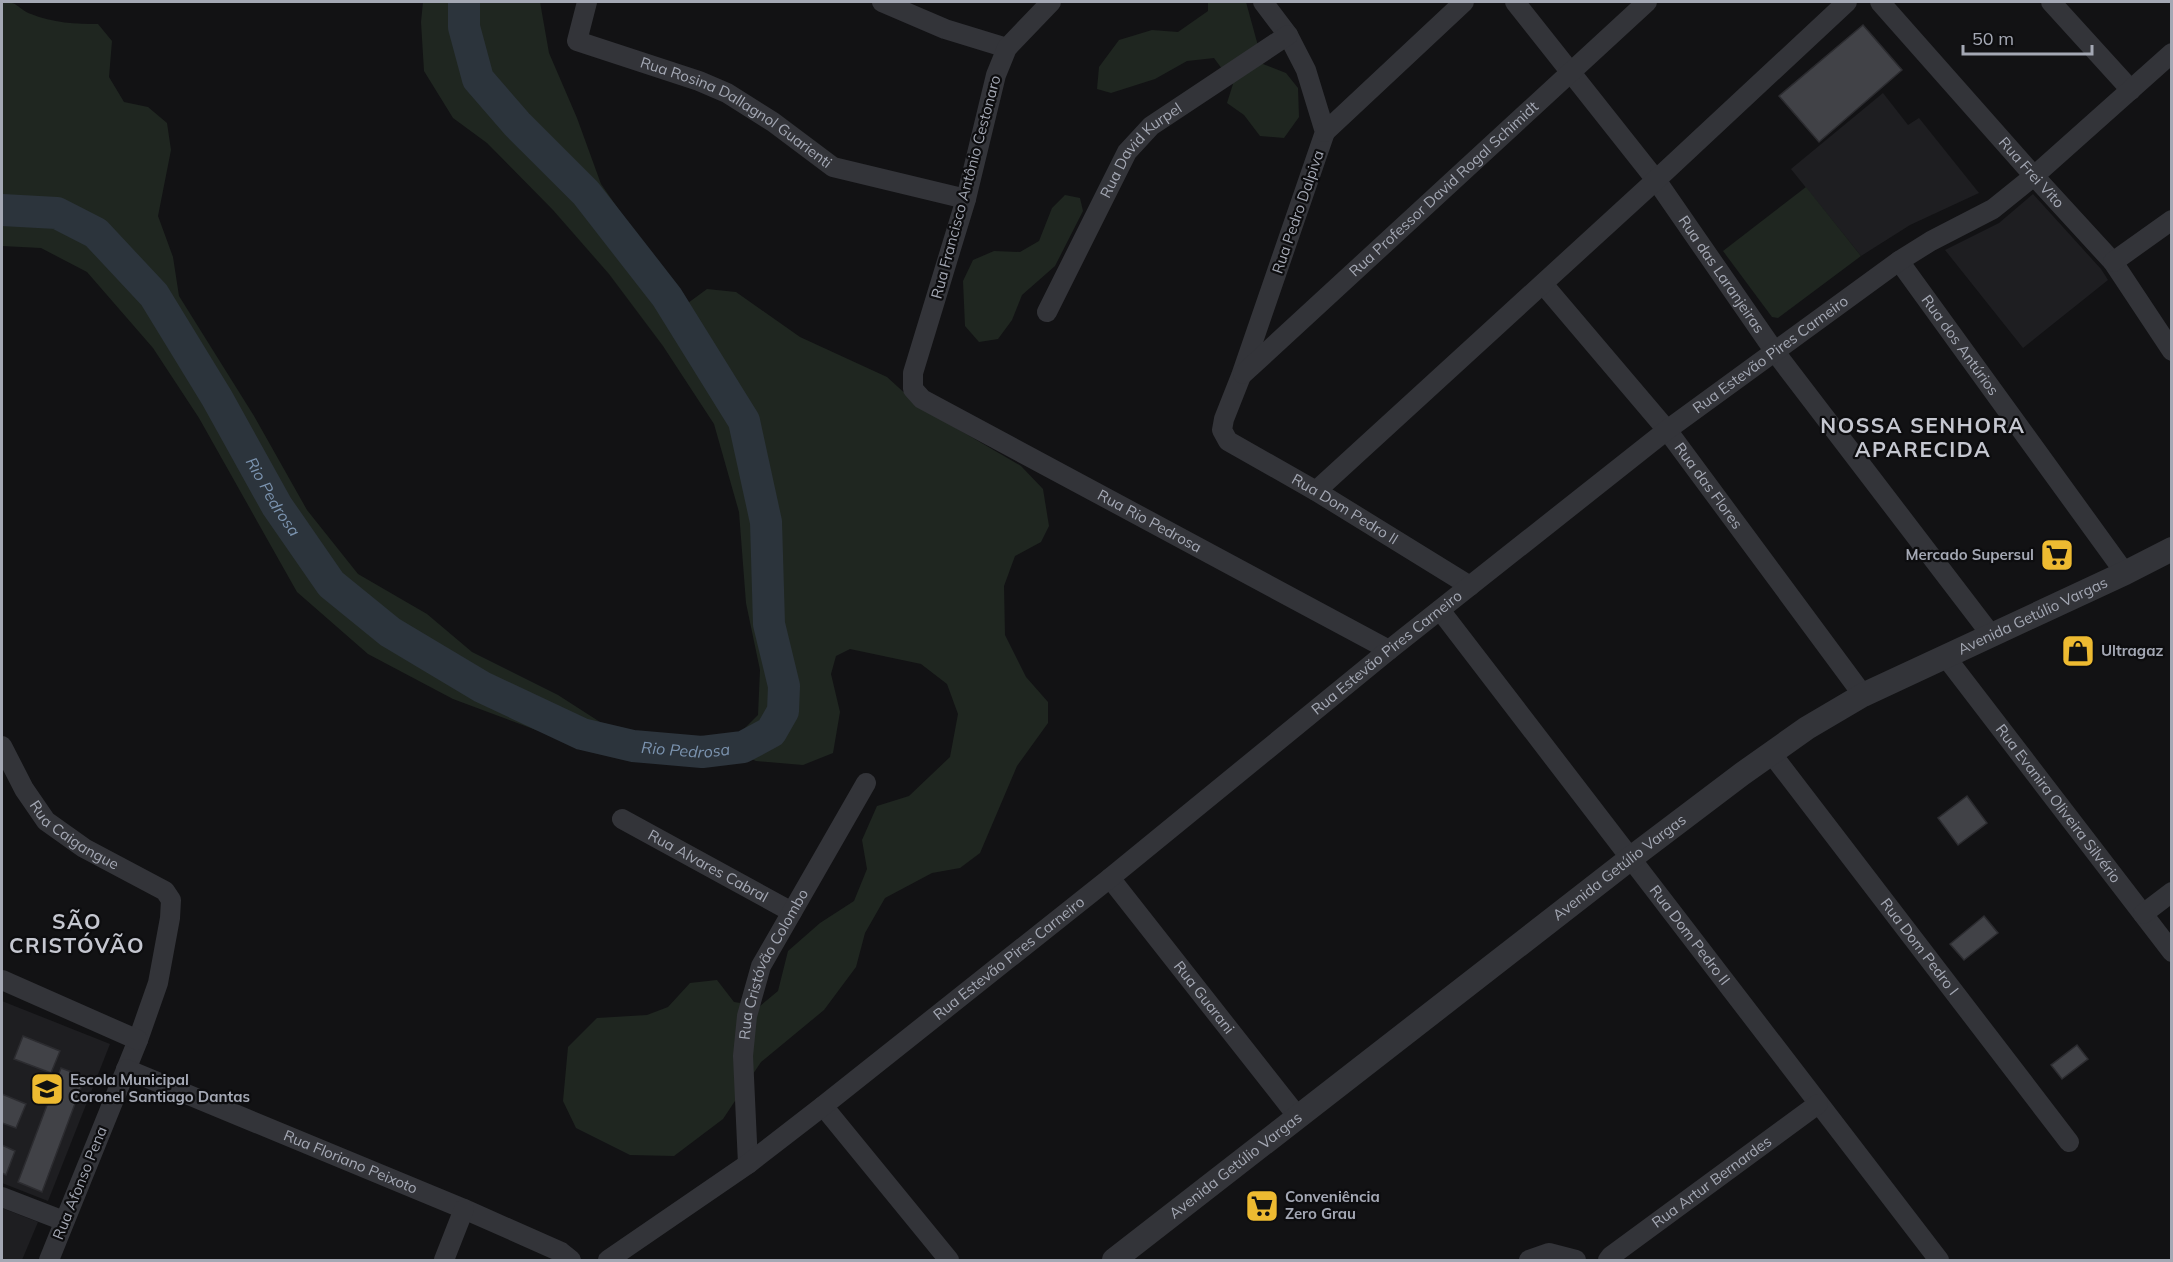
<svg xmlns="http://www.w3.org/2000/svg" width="2173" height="1262" font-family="Mulish,sans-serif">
  <rect width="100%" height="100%" fill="#121214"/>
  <g fill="#1e1e21">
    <polygon points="1883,93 1908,125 1919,118 1979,193 1910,225 1861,256 1791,169"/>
    <polygon points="2033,194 2101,269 2108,280 2023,348 1945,250 1999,223"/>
    <polygon points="2,1001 110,1044 48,1201 2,1183"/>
    <polygon points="2,1208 38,1222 22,1260 2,1260"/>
  </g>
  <g fill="#1f2620">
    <path d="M2,2C18,1 18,9 31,14C52,23 77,24 98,24L112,41L109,77L124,102L148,107L167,123L171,150L158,216L173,257L179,296L254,416L307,510L358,574L427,614L472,652L558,695L600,722L605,734L587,741L536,730L453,699L368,654L297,592L199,418L153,348L87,272L41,248L2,246Z"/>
    <polygon points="423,2 540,2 549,53 577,118 601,184 656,263 676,299 688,303 707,289 736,292 800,337 887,377 920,407 1021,466 1043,489 1049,526 1041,542 1015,556 1004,586 1005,635 1026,677 1048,702 1048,723 1017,766 980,853 960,868 932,873 885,898 865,933 856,967 824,1010 761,1062 723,1119 674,1156 630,1155 576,1128 563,1101 568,1047 597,1018 647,1015 668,1007 690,983 717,980 734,1002 760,1006 778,991 788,951 820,923 854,901 867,869 862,840 877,806 909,796 950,757 958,714 947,684 921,664 850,649 836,656 831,674 840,712 833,753 803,765 756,761 738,753 737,736 758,715 760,670 746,603 739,512 714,424 663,346 609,274 553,210 487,143 453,118 424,71 421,22"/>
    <polygon points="1208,2 1246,2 1263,64 1286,73 1298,88 1299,117 1284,138 1260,136 1244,115 1227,103 1233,84 1214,58 1187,61 1155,79 1111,93 1097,89 1099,67 1119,40 1152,30 1178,32 1208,11"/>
    <polygon points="1806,187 1861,256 1778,318 1772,317 1723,251"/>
    <polygon points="1065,195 1080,198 1083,211 1055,266 1022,295 1012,320 998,339 979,342 965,326 963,281 973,260 994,251 1020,252 1039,241 1052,208"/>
  </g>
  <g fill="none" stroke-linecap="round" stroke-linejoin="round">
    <path stroke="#2c343c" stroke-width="32" id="s1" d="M2,210L57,213L96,233L154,295L217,398L277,506L331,584L390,632L482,687L582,734L633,746L702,752L743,747L771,732L783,711L784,686L769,624L766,522L744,421L667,297L586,193L517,124L478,79L464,27V2"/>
  </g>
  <g fill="#414247" stroke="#2c2c30" stroke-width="1.5">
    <polygon points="1863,25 1902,70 1819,142 1779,96"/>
    <polygon points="1967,796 1987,823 1958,845 1938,818"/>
    <polygon points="1984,916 1998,933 1964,960 1950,944"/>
    <polygon points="23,1036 60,1051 51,1073 14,1059"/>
    <polygon points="2077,1045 2088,1059 2062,1079 2051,1065"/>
    <polygon points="61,1068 85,1077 42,1192 18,1182"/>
    <polygon points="2,1094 26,1104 16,1128 2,1123"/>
    <polygon points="2,1145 15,1151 6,1175 2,1173"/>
  </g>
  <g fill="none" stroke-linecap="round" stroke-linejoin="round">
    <g stroke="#333439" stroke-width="20">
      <path id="s2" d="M587,2L577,41L699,81L727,93L773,122L833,167L966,199"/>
      <polyline points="882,2 945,29 1007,48"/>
      <path id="s3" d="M1051,2L1007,48L996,75L966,199L913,373V389L922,399L1389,650"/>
      <path id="s4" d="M1263,2L1288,35L1306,70L1325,132L1241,376L1224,419L1222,430L1228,441L1316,491L1470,586"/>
      <path id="s5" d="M1515,2L1656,180L1775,352L1992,636"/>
      <path id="s6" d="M1880,2L2034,176L2113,262L2172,351"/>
      <polyline points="2051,2 2131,90"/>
      <polyline points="1325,132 1464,2"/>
      <path id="s7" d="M1899,261L2125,573"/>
      <polyline points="2113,262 2172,220"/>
      <path id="s8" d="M1543,284L1667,430L1863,695"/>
      <path id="s9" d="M1047,312L1127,152L1151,126L1288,35"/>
      <path id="s10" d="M1243,374L1647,2"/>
      <polyline points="1316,491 1656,180 1847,2"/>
      <path id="s11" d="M1440,610L1939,1260"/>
      <path id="s12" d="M1945,656L2172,952"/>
      <path id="s13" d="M2,746L24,789L46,821L84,848L165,891L171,900L170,918L158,983L138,1040L49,1260"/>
      <path id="s14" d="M1771,753L2069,1142"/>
      <path id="s15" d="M622,819L792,912"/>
      <path id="s16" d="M1110,878L1298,1117"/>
      <polyline points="2143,914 2172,892"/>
      <polyline points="2,980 138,1040"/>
      <path id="s17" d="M126,1069L464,1209L561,1252L571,1260"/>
      <polyline points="823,1106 949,1260"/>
      <path id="s18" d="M748,1164L743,1056L747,1016L761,966L866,783"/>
      <polyline points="2,1197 64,1221"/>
      <polyline points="444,1260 464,1209"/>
      <path id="s19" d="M608,1260L748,1164L823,1106L1110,878L1389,650L1667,430L1899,261L1931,241L1993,209L2034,176L2172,53"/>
      <polyline points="1529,1260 1549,1253 1576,1260"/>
      <path id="s20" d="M1608,1260L1611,1256L1818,1104"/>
    </g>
    <path stroke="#333439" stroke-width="24" id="s21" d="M1114,1260L1631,858L1742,774L1807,728L1863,695L2125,573L2172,549"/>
  </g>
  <defs>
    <symbol id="supermarket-square" viewBox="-11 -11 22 22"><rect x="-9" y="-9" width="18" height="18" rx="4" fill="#edba31" stroke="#0d0d0f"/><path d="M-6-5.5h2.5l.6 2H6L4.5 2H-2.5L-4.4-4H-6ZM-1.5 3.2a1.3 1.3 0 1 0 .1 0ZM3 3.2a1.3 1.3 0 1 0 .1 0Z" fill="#111"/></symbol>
    <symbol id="shop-square" viewBox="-11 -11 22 22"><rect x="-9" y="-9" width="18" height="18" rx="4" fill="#edba31" stroke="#0d0d0f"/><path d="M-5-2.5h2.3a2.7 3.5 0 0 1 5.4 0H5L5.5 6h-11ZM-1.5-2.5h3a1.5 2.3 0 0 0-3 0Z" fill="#111"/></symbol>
    <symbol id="school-square" viewBox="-11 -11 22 22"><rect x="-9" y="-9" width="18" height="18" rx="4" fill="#edba31" stroke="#0d0d0f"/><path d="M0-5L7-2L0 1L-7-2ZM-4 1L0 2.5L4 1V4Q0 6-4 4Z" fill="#111"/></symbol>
  </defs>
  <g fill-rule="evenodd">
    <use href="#supermarket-square" x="2038" y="536" width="38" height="38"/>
    <use href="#shop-square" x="2059" y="632" width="38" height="38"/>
    <use href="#school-square" x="28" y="1070" width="38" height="38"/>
    <use href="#supermarket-square" x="1243" y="1187" width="38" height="38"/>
  </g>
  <g text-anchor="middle" stroke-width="4.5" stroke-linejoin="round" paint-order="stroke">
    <g font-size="15" fill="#a4a8b4" stroke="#0d0d0f">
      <text dy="5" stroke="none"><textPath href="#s2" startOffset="216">Rua Rosina Dallagnol Guarienti</textPath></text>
      <text dy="5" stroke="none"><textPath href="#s9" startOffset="189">Rua David Kurpel</textPath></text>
      <text dy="5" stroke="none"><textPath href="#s6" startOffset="228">Rua Frei Vito</textPath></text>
      <text transform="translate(966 187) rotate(-75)" y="5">Rua Francisco Antônio Cestonaro</text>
      <text dy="5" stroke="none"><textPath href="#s10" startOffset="273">Rua Professor David Rogal Schimidt</textPath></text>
      <text transform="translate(1298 212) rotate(-71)" y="5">Rua Pedro Dalpiva</text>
      <text dy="5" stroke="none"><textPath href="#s5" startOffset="342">Rua das Laranjeiras</textPath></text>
      <text dy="5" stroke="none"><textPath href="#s7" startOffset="104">Rua dos Antúrios</textPath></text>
      <text dy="5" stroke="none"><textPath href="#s19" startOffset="1474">Rua Estevão Pires Carneiro</textPath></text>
      <text dy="5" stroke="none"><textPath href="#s8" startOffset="261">Rua das Flores</textPath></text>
      <text dy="5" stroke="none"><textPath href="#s4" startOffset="609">Rua Dom Pedro II</textPath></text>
      <text dy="5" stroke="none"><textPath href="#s3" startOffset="690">Rua Rio Pedrosa</textPath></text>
      <text dy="5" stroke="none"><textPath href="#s21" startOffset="1126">Avenida Getúlio Vargas</textPath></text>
      <text dy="5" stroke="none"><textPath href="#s19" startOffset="988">Rua Estevão Pires Carneiro</textPath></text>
      <text dy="5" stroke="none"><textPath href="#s12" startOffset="186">Rua Evanira Oliveira Silvério</textPath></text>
      <text dy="5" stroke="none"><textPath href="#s13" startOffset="118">Rua Caigangue</textPath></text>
      <text dy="5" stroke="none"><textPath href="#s15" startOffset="98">Rua Alvares Cabral</textPath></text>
      <text dy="5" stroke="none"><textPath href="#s21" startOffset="640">Avenida Getúlio Vargas</textPath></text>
      <text dy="5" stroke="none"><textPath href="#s11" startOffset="410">Rua Dom Pedro II</textPath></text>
      <text dy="5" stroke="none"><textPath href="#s14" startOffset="244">Rua Dom Pedro I</textPath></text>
      <text dy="5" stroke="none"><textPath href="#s19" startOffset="502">Rua Estevão Pires Carneiro</textPath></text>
      <text dy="5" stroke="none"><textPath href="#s18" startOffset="206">Rua Cristóvão Colombo</textPath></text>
      <text dy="5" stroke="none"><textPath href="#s16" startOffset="152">Rua Guarani</textPath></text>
      <text dy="5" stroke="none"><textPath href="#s17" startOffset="243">Rua Floriano Peixoto</textPath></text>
      <text dy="5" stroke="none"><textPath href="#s21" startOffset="154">Avenida Getúlio Vargas</textPath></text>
      <text dy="5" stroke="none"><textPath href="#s20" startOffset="130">Rua Artur Bernardes</textPath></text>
      <text transform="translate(80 1183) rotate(-68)" y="5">Rua Afonso Pena</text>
    </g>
    <g font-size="15" font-weight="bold" fill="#a4a8b4" stroke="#0d0d0f" text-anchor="start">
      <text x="2034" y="560" text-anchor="end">Mercado Supersul</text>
      <text x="2101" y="656">Ultragaz</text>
      <text x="70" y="1085">Escola Municipal<tspan x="70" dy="17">Coronel Santiago Dantas</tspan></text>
      <text x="1285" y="1202">Conveniência<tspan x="1285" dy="17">Zero Grau</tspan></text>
    </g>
    <g font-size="16" font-style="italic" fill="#7b93af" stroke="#0d0d0f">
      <text dy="6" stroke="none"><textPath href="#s1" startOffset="418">Rio Pedrosa</textPath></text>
      <text dy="6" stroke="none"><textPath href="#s1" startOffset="922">Rio Pedrosa</textPath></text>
    </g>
    <g font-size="21" font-weight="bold" letter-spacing="1.5" fill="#c5c7d0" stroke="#0d0d0f">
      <text x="1923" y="433">NOSSA SENHORA<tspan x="1923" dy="24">APARECIDA</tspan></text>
      <text x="77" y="929">SÃO<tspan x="77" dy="24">CRISTÓVÃO</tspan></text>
    </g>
  </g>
  <rect width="2173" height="1262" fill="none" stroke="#a4a8b4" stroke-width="6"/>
  <path d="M1963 45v9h129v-9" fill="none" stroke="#a4a8b4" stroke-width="3"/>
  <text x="1972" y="45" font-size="18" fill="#a4a8b4" stroke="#0d0d0f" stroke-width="4.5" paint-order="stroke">50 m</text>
</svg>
